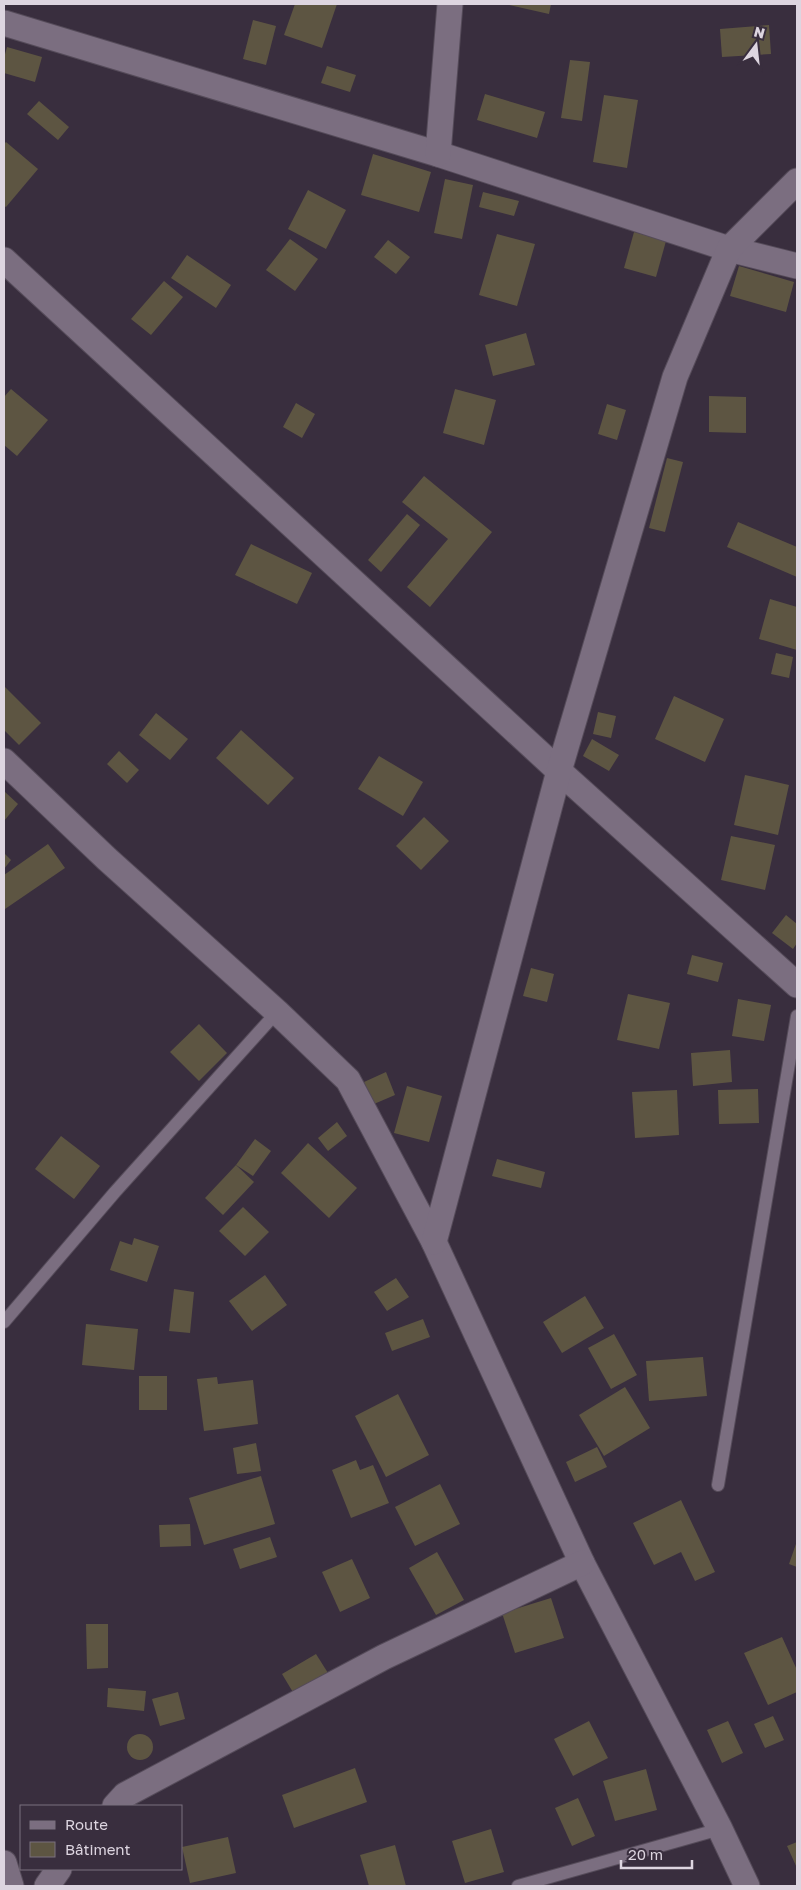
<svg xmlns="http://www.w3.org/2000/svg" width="801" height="1890" font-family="'Golos Text',sans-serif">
  <rect width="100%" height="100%" fill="#392e3e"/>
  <g fill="#5d5542">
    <polygon points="295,4 337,4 322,48 284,35"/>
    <polygon points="505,4 551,4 549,14"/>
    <polygon points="253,20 276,26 266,65 243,59"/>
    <polygon points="769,25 771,54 722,57 720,29"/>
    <polygon points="7,47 42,57 35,82 4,73 4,58"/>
    <polygon points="570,60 590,62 582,121 561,118"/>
    <polygon points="327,66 356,75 350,92 321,83"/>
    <polygon points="485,94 545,112 537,138 477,120"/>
    <polygon points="604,95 638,100 627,168 593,162"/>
    <polygon points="39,101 69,127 58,140 27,114"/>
    <polygon points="6,142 38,169 6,207 4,206 4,144"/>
    <polygon points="373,154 431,172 419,212 361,195"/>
    <polygon points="445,179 473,185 462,239 434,233"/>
    <polygon points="308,190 346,210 326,249 288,229"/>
    <polygon points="483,192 519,201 514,216 479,207"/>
    <polygon points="634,232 666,241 656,277 624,268"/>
    <polygon points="497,234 535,244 517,306 479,295"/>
    <polygon points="290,239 318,259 295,291 266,270"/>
    <polygon points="388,240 410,257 396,274 374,257"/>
    <polygon points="187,255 231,285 216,308 171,278"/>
    <polygon points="739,266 794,282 786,312 730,296"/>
    <polygon points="164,281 183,297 151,335 131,319"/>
    <polygon points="526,333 535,365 493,376 485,345"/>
    <polygon points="11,389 48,420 17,456 4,445 4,397"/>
    <polygon points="455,389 496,400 484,445 443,433"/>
    <polygon points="709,396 746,397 746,433 709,432"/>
    <polygon points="296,403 315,414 302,438 283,427"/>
    <polygon points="607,404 626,410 617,440 598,434"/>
    <polygon points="667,458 683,462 665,532 649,528"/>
    <polygon points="424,476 492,532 430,607 407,587 448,539 402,502"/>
    <polygon points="407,514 420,525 381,572 368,560"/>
    <polygon points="738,522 797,547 797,577 727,547"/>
    <polygon points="251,544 312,573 297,604 235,575"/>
    <polygon points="770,599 797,607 797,650 759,639"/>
    <polygon points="776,653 793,657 789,678 771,674"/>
    <polygon points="4,686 41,723 19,745 4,730"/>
    <polygon points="674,696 724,719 705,762 655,739"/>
    <polygon points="598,712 616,716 611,738 593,734"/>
    <polygon points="156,713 188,739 170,760 139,735"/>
    <polygon points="241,730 294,778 268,805 216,758"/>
    <polygon points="592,739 619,755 609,771 583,756"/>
    <polygon points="119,751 139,770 127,783 107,764"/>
    <polygon points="379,756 423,782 403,816 358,789"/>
    <polygon points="745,775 789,785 778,835 734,825"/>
    <polygon points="4,791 18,804 4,821"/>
    <polygon points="424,817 449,841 421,870 396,846"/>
    <polygon points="731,836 775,845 765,890 721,880"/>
    <polygon points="48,844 65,868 5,909 4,907 4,875"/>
    <polygon points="4,853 11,860 4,869"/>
    <polygon points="786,915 797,924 797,943 793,949 772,933"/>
    <polygon points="692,955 723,963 718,982 687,974"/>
    <polygon points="531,968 554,974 547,1002 523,996"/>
    <polygon points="628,994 670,1003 659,1049 617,1040"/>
    <polygon points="738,999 771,1005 764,1041 732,1036"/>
    <polygon points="199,1024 227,1053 199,1081 170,1052"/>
    <polygon points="730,1050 732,1082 693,1086 691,1053"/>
    <polygon points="386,1072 395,1095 374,1104 364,1082"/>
    <polygon points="407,1086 442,1096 429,1142 394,1133"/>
    <polygon points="758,1089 759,1123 719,1124 718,1090"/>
    <polygon points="677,1090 679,1135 635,1138 632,1092"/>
    <polygon points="337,1122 347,1136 328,1151 318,1138"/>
    <polygon points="61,1136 100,1166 74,1199 35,1169"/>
    <polygon points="255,1139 271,1151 253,1176 236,1165"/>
    <polygon points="308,1143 357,1188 329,1218 281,1173"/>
    <polygon points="497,1159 545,1172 541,1188 492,1176"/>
    <polygon points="236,1165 254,1182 223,1215 205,1198"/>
    <polygon points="243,1207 269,1232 245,1256 219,1231"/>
    <polygon points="134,1238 159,1246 147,1282 110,1270 120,1241 132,1245"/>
    <polygon points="265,1275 287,1305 252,1331 229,1301"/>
    <polygon points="396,1278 409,1297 387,1311 374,1292"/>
    <polygon points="174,1289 194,1292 190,1333 169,1331"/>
    <polygon points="585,1296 604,1328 562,1353 543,1322"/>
    <polygon points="423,1319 430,1337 392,1351 385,1333"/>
    <polygon points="86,1324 138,1329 134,1370 82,1365"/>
    <polygon points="614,1334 637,1375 611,1389 588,1348"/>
    <polygon points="703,1357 707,1396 649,1401 646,1361"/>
    <rect x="139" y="1376" width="28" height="34"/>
    <polygon points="217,1377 218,1384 253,1380 258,1424 204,1431 197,1379"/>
    <polygon points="625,1387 650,1428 604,1456 579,1415"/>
    <polygon points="398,1394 429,1455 386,1477 355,1416"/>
    <polygon points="256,1443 261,1471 237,1474 233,1448"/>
    <polygon points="597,1447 607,1467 575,1482 566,1462"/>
    <polygon points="356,1460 360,1470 373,1465 389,1503 351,1518 332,1470"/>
    <polygon points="261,1476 275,1524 204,1545 189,1498"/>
    <polygon points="440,1484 460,1524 415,1546 395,1507"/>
    <polygon points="681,1500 715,1572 695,1581 681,1552 654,1565 633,1523"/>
    <polygon points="190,1524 191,1546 160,1547 159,1525"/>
    <polygon points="270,1537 277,1557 240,1569 233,1549"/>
    <polygon points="797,1541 797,1567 789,1564"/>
    <polygon points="437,1552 464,1600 436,1615 409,1568"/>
    <polygon points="352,1559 370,1598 340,1612 322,1572"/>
    <polygon points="551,1598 564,1638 515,1653 502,1613"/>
    <polygon points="86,1624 108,1624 108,1668 87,1669"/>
    <polygon points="782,1637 797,1670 797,1692 768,1705 744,1653"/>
    <polygon points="316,1654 328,1673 294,1694 282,1674"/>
    <polygon points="108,1688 146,1691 144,1711 107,1707"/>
    <polygon points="178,1692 185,1719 160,1726 152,1699"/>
    <polygon points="773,1716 784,1740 765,1748 754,1724"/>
    <polygon points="589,1721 608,1758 573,1776 554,1739"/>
    <polygon points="728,1721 743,1753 722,1763 707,1730"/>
    <circle cx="140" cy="1747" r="13"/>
    <polygon points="355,1768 367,1802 294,1828 282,1795"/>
    <polygon points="646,1769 657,1810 615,1821 603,1781"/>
    <polygon points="578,1798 595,1836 572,1846 555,1808"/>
    <polygon points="491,1829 504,1872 465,1883 452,1841"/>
    <polygon points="228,1837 236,1873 190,1883 182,1847"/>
    <polygon points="797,1842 797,1868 787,1846"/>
    <polygon points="395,1845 406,1886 369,1886 360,1855"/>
  </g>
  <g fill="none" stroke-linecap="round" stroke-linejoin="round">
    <defs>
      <g id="lane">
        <polyline points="4,1322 115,1192 277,1012"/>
        <polyline points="718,1485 797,1016"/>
        <polyline points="518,1886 720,1829"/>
      </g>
      <g id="street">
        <polyline points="4,23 438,154 729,249 797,266"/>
        <polyline points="438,154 450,4"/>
        <polyline points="4,260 559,771 797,985"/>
        <polyline points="4,761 107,859 277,1012 348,1080 434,1242 582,1563 720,1829 747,1886"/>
        <polyline points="434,1242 559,771 675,377 729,249 797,181"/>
        <polyline points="115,1806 125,1795 384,1657 582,1563"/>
        <polyline points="4,1863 11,1886"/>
        <polyline points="47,1886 59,1869"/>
      </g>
    </defs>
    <use href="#lane" stroke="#554b59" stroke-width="14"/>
    <use href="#street" stroke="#554b59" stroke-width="27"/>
    <use href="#lane" stroke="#7b6e80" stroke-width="12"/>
    <use href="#street" stroke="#7b6e80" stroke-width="25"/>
  </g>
  <rect width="801" height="1890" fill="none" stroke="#ddd5e0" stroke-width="10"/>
  <rect x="20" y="1805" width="162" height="65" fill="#392e3e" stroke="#7b717f"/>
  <rect x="30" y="1821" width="25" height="8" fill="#7b6e80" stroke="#7b717f"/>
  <text x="65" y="1830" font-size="15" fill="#ddd5e0">Route</text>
  <rect x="30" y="1842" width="25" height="15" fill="#5d5542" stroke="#7b717f"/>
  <text x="65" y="1855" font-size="15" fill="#ddd5e0">Bâtiment</text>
  <g transform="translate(756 45) rotate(15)" stroke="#392e3e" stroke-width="4" paint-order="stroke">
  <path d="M0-4L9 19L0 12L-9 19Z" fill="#ddd5e0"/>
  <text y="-8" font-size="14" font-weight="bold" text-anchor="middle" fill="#ddd5e0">N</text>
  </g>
  <path d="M621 1860v8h71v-8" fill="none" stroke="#ddd5e0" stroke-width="2.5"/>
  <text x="628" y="1860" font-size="15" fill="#ddd5e0" stroke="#392e3e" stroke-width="4" paint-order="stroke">20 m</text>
</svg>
